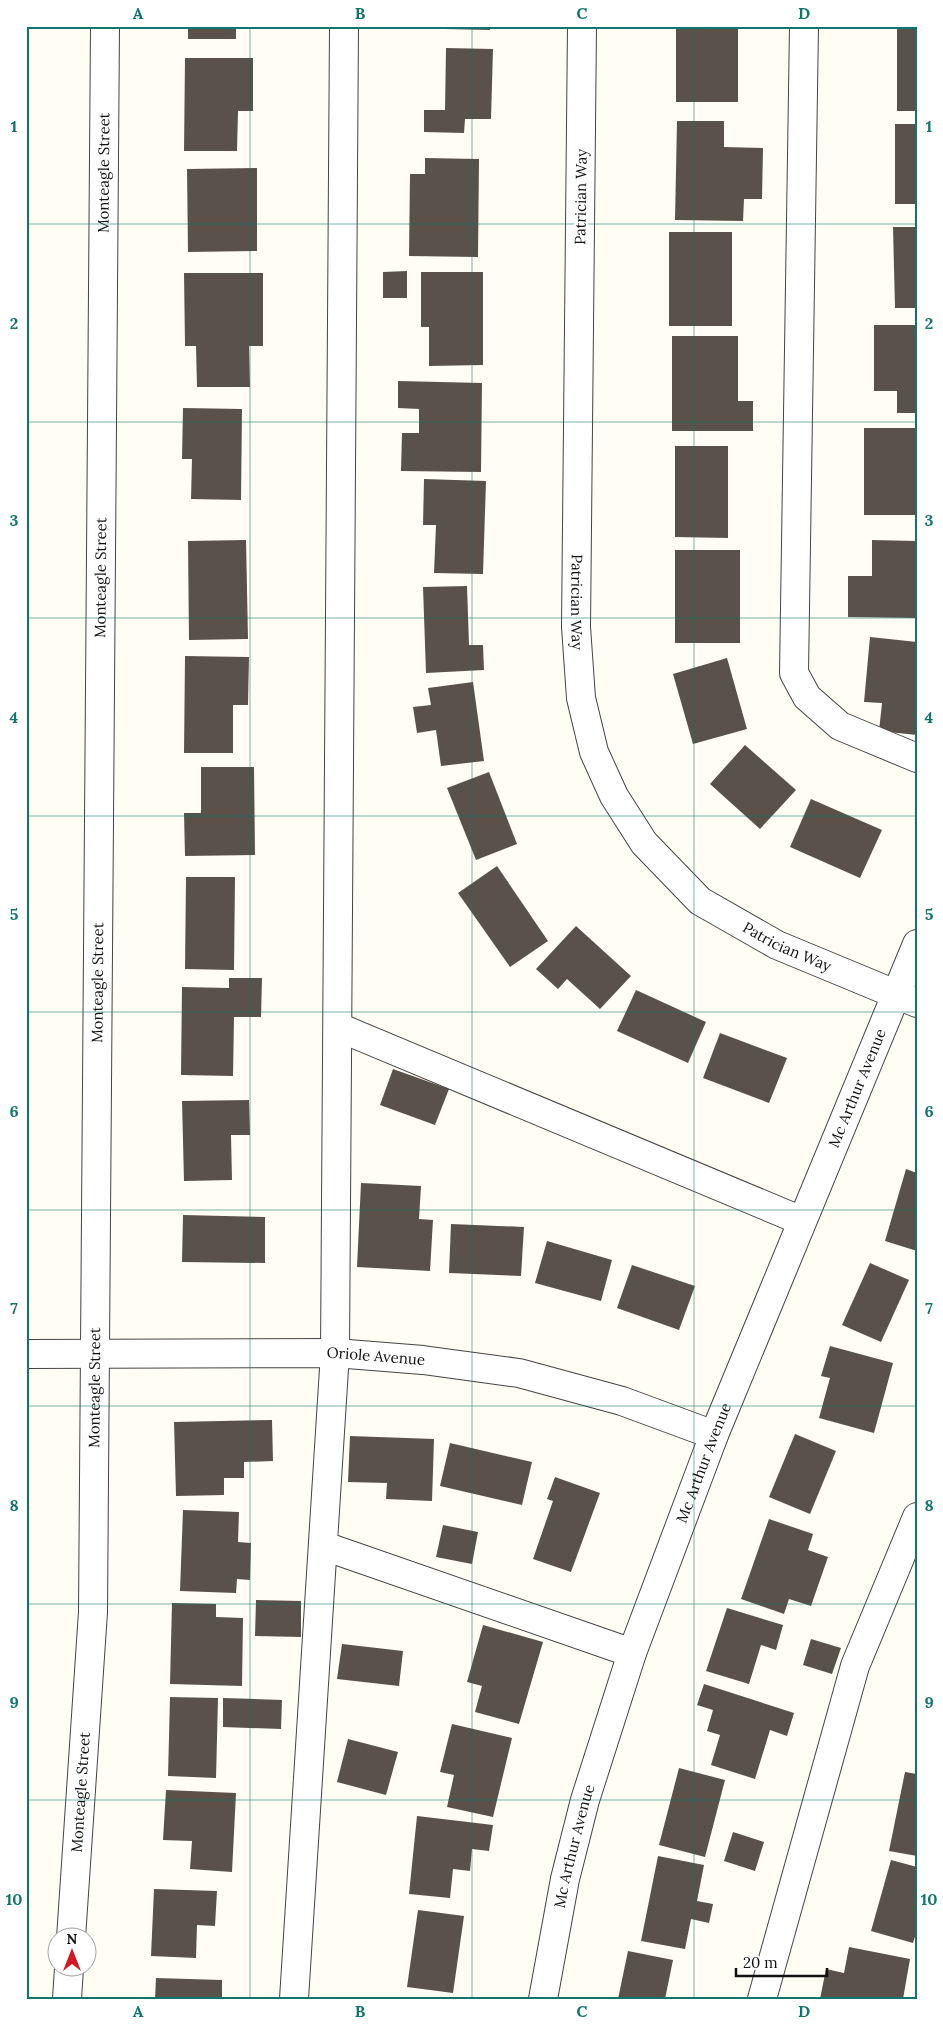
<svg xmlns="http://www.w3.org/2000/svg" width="943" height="2025" font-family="Lora,serif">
  <rect width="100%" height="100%" fill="#fffdf4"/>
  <g fill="#5b514b">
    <rect x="188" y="26" width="48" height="13"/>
    <polygon points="446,26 490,26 490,30 445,29"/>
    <rect x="676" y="26" width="62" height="76"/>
    <rect x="897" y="26" width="20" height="85"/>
    <polygon points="446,48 493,49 491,119 465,119 464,133 424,132 424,110 445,110"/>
    <polygon points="185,58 253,58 253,111 238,111 237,151 184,151"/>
    <polygon points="677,121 724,121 724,147 763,148 762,199 744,199 743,221 675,220"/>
    <rect x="895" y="124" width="22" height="80"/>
    <polygon points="425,158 479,159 478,257 409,256 410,174 425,174"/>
    <polygon points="257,168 257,251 188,252 187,169"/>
    <polygon points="893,227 917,227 917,308 895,308"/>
    <rect x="669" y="232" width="63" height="94"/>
    <polygon points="407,271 407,298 383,298 383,272"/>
    <polygon points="421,272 483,272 483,365 429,366 429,327 421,327"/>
    <polygon points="184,273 263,273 263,346 249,346 250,387 197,387 196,346 185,346"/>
    <polygon points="874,325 917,325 917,413 897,413 897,391 874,391"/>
    <polygon points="672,336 738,336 738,401 753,401 753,431 672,431"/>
    <polygon points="398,381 482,383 481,472 401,471 402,433 419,433 419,409 398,408"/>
    <polygon points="183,408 242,409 241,500 191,499 192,459 182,459"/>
    <rect x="864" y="428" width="53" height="87"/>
    <polygon points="675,446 728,446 728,538 675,537"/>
    <polygon points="424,479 486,481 483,574 434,573 436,525 423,525"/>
    <polygon points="246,540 248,639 189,640 188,541"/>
    <polygon points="872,540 917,541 917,618 848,617 848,576 872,576"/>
    <rect x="675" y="550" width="65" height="93"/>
    <polygon points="467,586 469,645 483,645 484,670 426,673 423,587"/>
    <polygon points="870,637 917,642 917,735 879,731 882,703 864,702"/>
    <polygon points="185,656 249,657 248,705 233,705 233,753 184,753"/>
    <polygon points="727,658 747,729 693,744 673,674"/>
    <polygon points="473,682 484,761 441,766 436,730 417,733 413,707 431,705 428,688"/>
    <polygon points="745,745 796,790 760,829 710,784"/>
    <polygon points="201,767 254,767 255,855 185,856 184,813 201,813"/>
    <polygon points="489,772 517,844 476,860 447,788"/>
    <polygon points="811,799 882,830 860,878 790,847"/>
    <polygon points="497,866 548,941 510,967 458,893"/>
    <polygon points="186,877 235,877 234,970 185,969"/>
    <polygon points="576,926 631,976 600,1009 567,979 558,989 536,969"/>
    <polygon points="229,978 262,978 261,1017 234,1017 233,1076 181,1075 182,987 229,988"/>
    <polygon points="636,990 706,1022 688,1063 617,1031"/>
    <polygon points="720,1033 787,1058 769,1103 703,1078"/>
    <polygon points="393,1069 449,1089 435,1125 380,1105"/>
    <polygon points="249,1100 250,1135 231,1135 232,1180 184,1181 182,1101"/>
    <polygon points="906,1169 917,1173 917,1251 885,1241"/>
    <polygon points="361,1183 421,1186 419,1219 433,1220 430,1271 357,1267"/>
    <polygon points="183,1215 265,1217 265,1263 182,1262"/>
    <polygon points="451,1224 524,1227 521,1276 449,1273"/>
    <polygon points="547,1241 612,1260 601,1301 535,1283"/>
    <polygon points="870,1263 909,1280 881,1342 842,1325"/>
    <polygon points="632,1265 695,1286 679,1330 617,1308"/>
    <polygon points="830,1346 893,1363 874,1433 819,1418 830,1378 821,1376"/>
    <polygon points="272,1420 273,1461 244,1462 244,1478 224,1478 224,1495 176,1496 174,1422"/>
    <polygon points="795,1434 836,1451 810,1514 769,1497"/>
    <polygon points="350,1436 434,1439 432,1501 386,1499 387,1483 348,1482"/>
    <polygon points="450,1443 532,1462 522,1505 440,1486"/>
    <polygon points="555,1477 600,1493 571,1572 533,1559 553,1501 547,1499"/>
    <polygon points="183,1510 239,1512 238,1542 251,1543 250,1580 237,1579 236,1593 180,1591"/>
    <polygon points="769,1519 813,1534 808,1550 828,1557 811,1606 789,1599 784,1614 741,1599"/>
    <polygon points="443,1525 478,1532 472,1564 436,1557"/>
    <polygon points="256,1600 301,1601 301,1637 255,1636"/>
    <polygon points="172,1603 216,1604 216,1617 243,1618 242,1686 170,1684"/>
    <polygon points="727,1608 783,1625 776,1650 761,1645 749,1684 706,1671"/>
    <polygon points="483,1625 543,1642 519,1724 475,1712 482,1686 467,1682"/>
    <polygon points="811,1639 841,1648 832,1674 803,1665"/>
    <polygon points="342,1644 403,1651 399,1686 337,1679"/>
    <polygon points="704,1684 794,1713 787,1736 770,1730 755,1779 711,1765 720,1735 707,1731 713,1710 697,1705"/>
    <polygon points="170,1697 218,1698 216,1778 168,1776"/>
    <polygon points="223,1698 282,1700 281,1729 223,1727"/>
    <polygon points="452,1724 512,1738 493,1817 447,1807 454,1775 440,1772"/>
    <polygon points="348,1739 398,1752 386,1795 337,1782"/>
    <polygon points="679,1768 725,1780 705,1857 659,1845"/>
    <polygon points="905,1772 917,1774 917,1856 889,1851"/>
    <polygon points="166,1790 236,1793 232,1872 190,1869 192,1841 163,1840"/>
    <polygon points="417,1816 493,1825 489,1851 472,1849 470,1871 453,1869 450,1898 409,1894"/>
    <polygon points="733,1832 764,1842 755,1871 724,1861"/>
    <polygon points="658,1856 704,1865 697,1901 713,1904 709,1923 691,1919 685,1949 641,1941"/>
    <polygon points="891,1860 917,1867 917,1930 913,1943 871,1931"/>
    <polygon points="154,1889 217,1891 215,1926 197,1925 196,1958 151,1956"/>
    <polygon points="418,1910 464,1916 453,1993 407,1987"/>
    <polygon points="849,1947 910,1959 903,1999 820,1999 826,1969 844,1973"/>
    <polygon points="628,1951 673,1960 665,1999 618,1999"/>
    <polygon points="156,1978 222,1980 222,1999 155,1999"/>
  </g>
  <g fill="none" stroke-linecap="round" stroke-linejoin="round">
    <defs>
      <g id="minor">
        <path id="s1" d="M582,26L576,627L581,698L594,752L614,796L644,843L700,901L777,945L917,1003"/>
        <polyline points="804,26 794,673 807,697 840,726 917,758"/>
        <polyline points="338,1027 802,1221"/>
        <path id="s2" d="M26,1354L335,1353L423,1360L519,1373L622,1401L714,1435"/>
        <polyline points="324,1546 632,1653"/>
        <path id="s3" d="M71,1938L93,1612L105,26"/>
        <polyline points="67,1999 69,1968"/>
        <polyline points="294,1999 335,1353 344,26"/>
        <path id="s4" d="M543,1999L565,1879L585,1800L632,1653L714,1435L917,944"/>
        <polyline points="762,1999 855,1666 917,1517"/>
      </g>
    </defs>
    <use href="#minor" stroke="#444" stroke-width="30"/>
    <use href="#minor" stroke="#fff" stroke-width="28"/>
  </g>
  <path fill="none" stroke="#0f766e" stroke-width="1" stroke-opacity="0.55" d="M250,26V1999M472,26V1999M694,26V1999M26,224H917M26,422H917M26,618H917M26,816H917M26,1012H917M26,1210H917M26,1406H917M26,1604H917M26,1800H917"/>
  <g text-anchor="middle" stroke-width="5" stroke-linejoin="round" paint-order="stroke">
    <g font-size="15" fill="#111" stroke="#fff">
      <text dy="5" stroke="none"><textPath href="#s3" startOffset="1766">Monteagle Street</textPath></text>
      <text transform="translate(581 197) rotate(-89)" y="5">Patrician Way</text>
      <text dy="5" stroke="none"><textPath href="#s3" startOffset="1361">Monteagle Street</textPath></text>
      <text dy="5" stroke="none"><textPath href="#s1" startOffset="576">Patrician Way</textPath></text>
      <text dy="5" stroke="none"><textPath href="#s1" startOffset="1011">Patrician Way</textPath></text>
      <text dy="5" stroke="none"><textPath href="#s3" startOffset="956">Monteagle Street</textPath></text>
      <text dy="5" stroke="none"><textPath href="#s4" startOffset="966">Mc Arthur Avenue</textPath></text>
      <text dy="5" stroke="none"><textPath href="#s2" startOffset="350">Oriole Avenue</textPath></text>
      <text dy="5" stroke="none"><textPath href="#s3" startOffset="551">Monteagle Street</textPath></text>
      <text dy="5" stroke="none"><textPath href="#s4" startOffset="561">Mc Arthur Avenue</textPath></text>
      <text dy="5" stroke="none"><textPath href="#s3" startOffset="146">Monteagle Street</textPath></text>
      <text dy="5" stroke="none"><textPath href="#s4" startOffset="156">Mc Arthur Avenue</textPath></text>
    </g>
  </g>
  <rect width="943" height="2025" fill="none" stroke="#ffffff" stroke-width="55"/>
  <g transform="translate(72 1952)"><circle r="24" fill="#ffffff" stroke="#a0a0a0"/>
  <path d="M0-4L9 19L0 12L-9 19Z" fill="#d31723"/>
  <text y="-8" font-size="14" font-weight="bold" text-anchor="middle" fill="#111111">N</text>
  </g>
  <path d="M736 1968v8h91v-8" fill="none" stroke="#111111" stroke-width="2.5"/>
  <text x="743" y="1968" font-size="15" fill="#111111" stroke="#ffffff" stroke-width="4" paint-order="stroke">20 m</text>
  <rect x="28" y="28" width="888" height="1970" fill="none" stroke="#0f766e" stroke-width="2"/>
  <g font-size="16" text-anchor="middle" font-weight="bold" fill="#0f766e">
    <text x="138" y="19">A</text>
    <text x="360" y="19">B</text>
    <text x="582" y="19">C</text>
    <text x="804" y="19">D</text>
    <text x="14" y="132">1</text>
    <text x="929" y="132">1</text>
    <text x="14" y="329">2</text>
    <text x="929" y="329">2</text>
    <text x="14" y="526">3</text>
    <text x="929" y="526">3</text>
    <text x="14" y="723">4</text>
    <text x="929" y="723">4</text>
    <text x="14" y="920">5</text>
    <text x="929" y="920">5</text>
    <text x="14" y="1117">6</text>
    <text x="929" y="1117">6</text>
    <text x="14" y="1314">7</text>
    <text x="929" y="1314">7</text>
    <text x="14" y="1511">8</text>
    <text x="929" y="1511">8</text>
    <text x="14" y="1708">9</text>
    <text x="929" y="1708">9</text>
    <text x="14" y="1905">10</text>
    <text x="929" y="1905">10</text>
    <text x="138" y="2017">A</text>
    <text x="360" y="2017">B</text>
    <text x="582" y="2017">C</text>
    <text x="804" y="2017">D</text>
  </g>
</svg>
